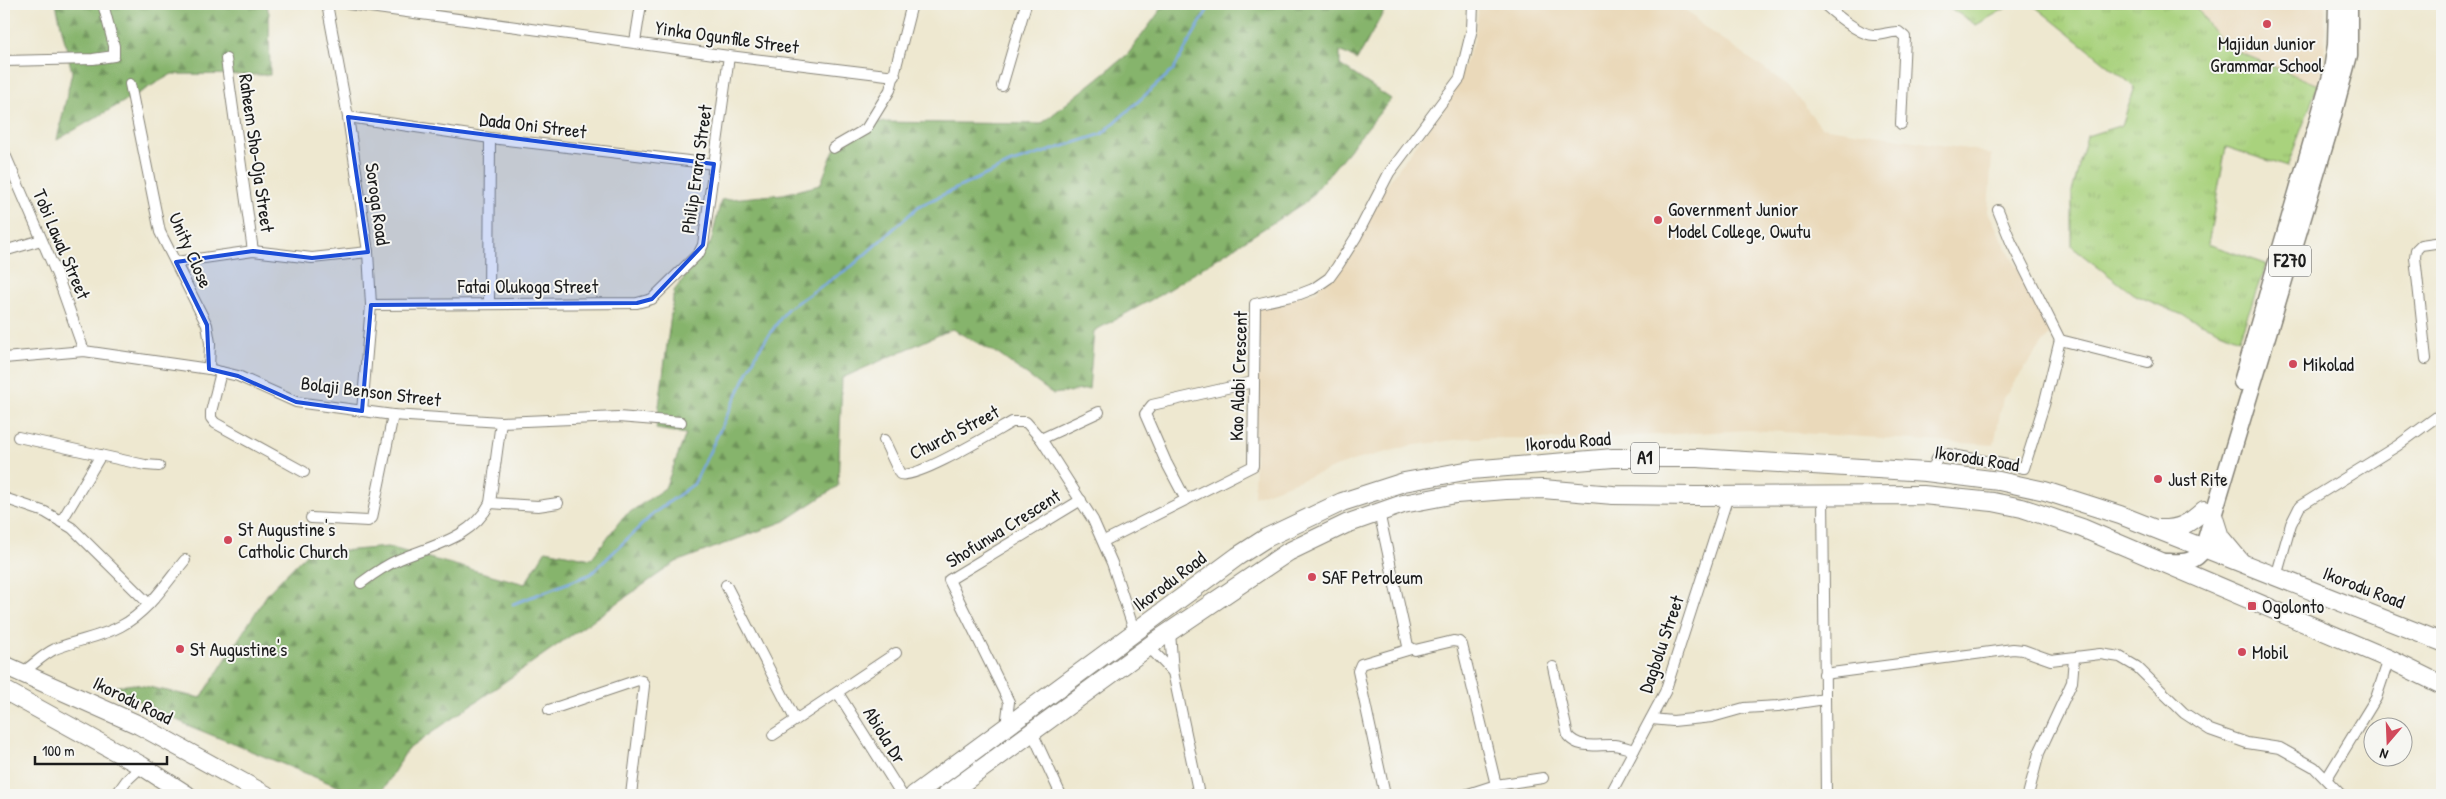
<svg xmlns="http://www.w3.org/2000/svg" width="2446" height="799" font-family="'Patrick Hand',sans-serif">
  <defs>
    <pattern id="grass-tufts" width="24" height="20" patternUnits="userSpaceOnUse" patternTransform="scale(1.25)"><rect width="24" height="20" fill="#a9d27d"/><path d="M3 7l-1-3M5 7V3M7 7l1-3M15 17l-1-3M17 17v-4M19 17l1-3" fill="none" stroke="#91b46b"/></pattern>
    <pattern id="forest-firs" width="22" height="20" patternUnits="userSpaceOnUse" patternTransform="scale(1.25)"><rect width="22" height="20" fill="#86b46c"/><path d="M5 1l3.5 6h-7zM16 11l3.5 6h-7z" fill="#6d9258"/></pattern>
  </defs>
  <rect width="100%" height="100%" fill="#f6f6f2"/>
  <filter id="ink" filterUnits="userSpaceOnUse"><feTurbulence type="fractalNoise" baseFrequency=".02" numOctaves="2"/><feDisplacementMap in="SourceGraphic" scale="10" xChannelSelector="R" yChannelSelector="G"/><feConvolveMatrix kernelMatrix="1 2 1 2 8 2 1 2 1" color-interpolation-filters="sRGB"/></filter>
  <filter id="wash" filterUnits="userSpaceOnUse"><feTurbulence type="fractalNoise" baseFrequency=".0096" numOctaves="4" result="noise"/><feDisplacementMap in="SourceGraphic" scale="20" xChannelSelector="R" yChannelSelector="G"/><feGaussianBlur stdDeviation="1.12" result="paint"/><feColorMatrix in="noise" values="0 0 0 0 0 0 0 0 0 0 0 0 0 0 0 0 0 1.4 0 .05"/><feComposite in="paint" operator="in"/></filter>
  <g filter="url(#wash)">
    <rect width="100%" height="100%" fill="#eee8d0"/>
    <g fill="#ead9ba">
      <polygon points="1477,4 1680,4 1703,26 1789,86 1821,127 1974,150 1992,155 1988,212 2051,332 2003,398 1994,445 1750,430 1583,439 1469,438 1415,445 1355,460 1254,497 1258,305 1316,292 1388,183 1449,100 1474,41 1478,13"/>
      <polygon points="2194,4 2325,4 2325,45 2318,85 2224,46"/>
    </g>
    <g fill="url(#grass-tufts)" stroke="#62774c">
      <polygon points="1944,4 2013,4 1976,25"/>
      <polygon points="2032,4 2194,4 2224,46 2318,85 2287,167 2226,147 2208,244 2266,264 2239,339 2133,294 2072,247 2072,192 2087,136 2122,125 2135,87"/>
    </g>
    <g fill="url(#forest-firs)" stroke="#516844">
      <polygon points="56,4 266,4 269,13 270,75 172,74 57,140 72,72"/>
      <polygon points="1165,4 1388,4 1357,60 1340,51 1340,65 1391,99 1307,201 1158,296 1094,331 1089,389 1053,394 998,354 952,329 842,378 838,486 785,521 676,562 407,750 380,795 359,795 187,725 112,687 134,684 201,698 268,593 306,554 388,547 525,584 546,550 591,559 623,517 665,488 686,434 656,429 674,291 711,242 721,200 783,194 820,185 834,150 874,122 1041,124 1128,54"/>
    </g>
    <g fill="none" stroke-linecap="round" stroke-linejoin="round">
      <polyline stroke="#78a7e2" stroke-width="2.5" points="513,604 591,574 654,513 694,484 758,351 787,309 852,266 919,206 1011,163 1102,134 1173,70 1211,4"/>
    </g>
  </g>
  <g filter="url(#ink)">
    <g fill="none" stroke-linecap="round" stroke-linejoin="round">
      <defs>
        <g id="minor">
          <polyline points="327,4 348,117 368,252 371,305 362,411"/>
          <polyline points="348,4 729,56 895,76"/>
          <path d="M1824,4C1835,14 1861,36 1875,35C1884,35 1891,31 1899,32L1905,37L1901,124"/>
          <polyline points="2441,4 2442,5"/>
          <polyline points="635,42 641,4"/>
          <polyline points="226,59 253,251"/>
          <polyline points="4,61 93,59 114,56 114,46 103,4"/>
          <polyline points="130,84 160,232 207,325 210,343 209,369"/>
          <polyline points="1002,86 1026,4"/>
          <polyline points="348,117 490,138 714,164"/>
          <polyline points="833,148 866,129 890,90 912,4"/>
          <polyline points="4,152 57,275 84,351"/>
          <polyline points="1998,210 2011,242 2060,340"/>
          <polyline points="4,251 41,240"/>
          <polyline points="176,262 253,251 312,258 368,252"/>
          <polyline points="489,304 490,138"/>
          <polyline points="371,305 637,303 652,299 699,253 703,245 729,56"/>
          <polyline points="4,358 84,351 209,369 238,376 296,402 393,415 501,422 618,417 681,422"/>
          <polyline points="2426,359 2415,257 2416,250 2421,245 2442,242"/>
          <polyline points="221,372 211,412 211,418 215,423 304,472"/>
          <polyline points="18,437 145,465 159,466"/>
          <polyline points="1041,439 1099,412"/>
          <path d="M884,440L900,474C916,480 994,432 1012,422H1026L1041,439L1093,520L1112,563L1135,633"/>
          <polyline points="1931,472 1938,456 1947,454 2024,468 2044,405 2060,340 2148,362"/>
          <polyline points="1823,496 1826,795"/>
          <polyline points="4,498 45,512 72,528 149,604"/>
          <polyline points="1186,500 1166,462 1145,414 1152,405 1253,382"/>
          <polyline points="490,503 501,422"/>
          <polyline points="1379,512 1408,646 1415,650 1453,641 1459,642 1462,645 1496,785"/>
          <polyline points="311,518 368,521 372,518 393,415"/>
          <polyline points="61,522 101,455"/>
          <polyline points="1104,541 1253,466 1255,304 1300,294 1313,289 1329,278 1337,267 1356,237 1389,173 1460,78 1472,29 1473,4"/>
          <polyline points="2276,577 2291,524 2300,506 2397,446 2442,413"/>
          <path d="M361,583C373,574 386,565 400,559C434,545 472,538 490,503L538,506L558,503"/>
          <polyline points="726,585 795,719"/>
          <polyline points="1170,632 1173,672 1199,795"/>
          <polyline points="1149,647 1173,672"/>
          <path d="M1553,667L1568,736C1580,750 1598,744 1614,745C1621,746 1627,748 1634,750"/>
          <path d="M21,673C33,666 42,655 55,649C77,640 101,637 121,626C148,612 166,583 185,560"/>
          <polyline points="1824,674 2013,649 2023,650 2051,660 2100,654 2120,657 2137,667 2184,713 2210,730 2247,743 2280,748 2314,767 2341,795"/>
          <polyline points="838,693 902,795"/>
          <polyline points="549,710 638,680 642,681 644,686 631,795"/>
          <polyline points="1651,719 1673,721 1712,717 1744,708 1778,706 1825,699"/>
          <polyline points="1010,725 1007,718 1009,702 949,580 1081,500"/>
          <polyline points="1032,732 1061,795"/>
          <polyline points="773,735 896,653"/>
          <polyline points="2327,778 2376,698 2389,659"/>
          <polyline points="116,795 126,781 142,766"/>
          <polyline points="1385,795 1358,671 1361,664 1411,649"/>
          <polyline points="1465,795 1496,785 1543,778"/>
          <polyline points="1610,795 1665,692 1728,496"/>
          <polyline points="2028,795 2039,753 2072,682 2074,658"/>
        </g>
        <g id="primary">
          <polyline points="2242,382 2331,76 2336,45 2337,4"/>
          <path d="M2162,562C2179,562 2194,565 2203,549L2328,134L2349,55V4"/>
        </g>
        <g id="trunk">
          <polyline points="2213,515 2220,537 2240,561"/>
          <path d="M2158,529C2179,530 2189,524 2204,510"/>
          <polyline points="4,665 139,725 266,795"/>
          <polyline points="4,690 142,766 187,795"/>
          <polyline points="914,795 1238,556 1266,538 1342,502 1404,482 1471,470 1613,458 1697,458 1926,472 1999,481 2045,491 2120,515 2442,642"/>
          <polyline points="946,795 1159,639 1288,552 1346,524 1403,504 1456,494 1506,490 1543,489 1613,495 1695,496 1923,495 1993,502 2022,508 2082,528 2389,659 2442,685"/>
        </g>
      </defs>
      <use href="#minor" stroke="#858276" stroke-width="12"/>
      <use href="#primary" stroke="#858276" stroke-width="19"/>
      <use href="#trunk" stroke="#858276" stroke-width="20"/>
      <use href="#minor" stroke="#fff" stroke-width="10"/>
      <use href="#primary" stroke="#fff" stroke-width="16"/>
      <use href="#trunk" stroke="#fff" stroke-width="18"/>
    </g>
  </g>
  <path fill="#1d4ed8" fill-opacity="0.2" stroke="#1d4ed8" stroke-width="4" stroke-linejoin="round" d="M348,117L714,164L703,245L652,299L637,303L371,305L362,411L296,402L238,376L209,369L207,325L176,262L253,251L312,258L368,252Z"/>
  <g fill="#d1495b" stroke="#f6f6f2" stroke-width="2">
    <circle cx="2267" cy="24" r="5"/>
    <circle cx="1658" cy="220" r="5"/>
    <circle cx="2293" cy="364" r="5"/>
    <circle cx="2158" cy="479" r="5"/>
    <circle cx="228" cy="540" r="5"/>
    <circle cx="1312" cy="577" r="5"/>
    <rect x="2247" y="601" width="10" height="10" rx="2.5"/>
    <circle cx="180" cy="649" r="5"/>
    <circle cx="2242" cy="652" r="5"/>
  </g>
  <g text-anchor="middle" stroke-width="4" stroke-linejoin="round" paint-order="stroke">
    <g fill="#f6f6f2" stroke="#5d5d5c" stroke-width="1">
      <rect x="2269" y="245.5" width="42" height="31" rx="4"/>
      <rect x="1631" y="442.5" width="28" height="31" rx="4"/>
    </g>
    <g font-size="18" font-weight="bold" fill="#1c1c1c">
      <text x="2290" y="267">F270</text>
      <text x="1645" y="464">A1</text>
    </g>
    <g font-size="19" fill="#1c1c1c" stroke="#f6f6f2">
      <text transform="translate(727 37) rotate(8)" y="7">Yinka Ogunfile Street</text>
      <text transform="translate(533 125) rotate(7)" y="7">Dada Oni Street</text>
      <text transform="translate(257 153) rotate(82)" y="7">Raheem Sho-Oja Street</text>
      <text transform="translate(696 169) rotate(-82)" y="7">Philip Erara Street</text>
      <text transform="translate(378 204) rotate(82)" y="7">Soroga Road</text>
      <text transform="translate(62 244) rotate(67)" y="7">Tobi Lawal Street</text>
      <text transform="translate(191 250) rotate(66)" y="7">Unity Close</text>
      <text x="528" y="293">Fatai Olukoga Street</text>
      <text transform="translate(1238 376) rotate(-88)" y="7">Kao Alabi Crescent</text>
      <text transform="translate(371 391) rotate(7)" y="7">Bolaji Benson Street</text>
      <text transform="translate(954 432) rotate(-27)" y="7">Church Street</text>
      <text transform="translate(1568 441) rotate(-4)" y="7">Ikorodu Road</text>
      <text transform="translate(1977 458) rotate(9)" y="7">Ikorodu Road</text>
      <text transform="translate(1003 528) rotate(-32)" y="7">Shofunwa Crescent</text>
      <text transform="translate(1169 581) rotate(-37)" y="7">Ikorodu Road</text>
      <text transform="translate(2364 587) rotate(21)" y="7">Ikorodu Road</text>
      <text transform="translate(1661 644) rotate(-71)" y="7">Dagbolu Street</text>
      <text transform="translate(133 700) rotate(26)" y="7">Ikorodu Road</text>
      <text transform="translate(885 735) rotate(58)" y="7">Abiola Dr</text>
    </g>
    <g font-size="19" fill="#1c1c1c" stroke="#f6f6f2" text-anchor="start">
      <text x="2267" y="50" text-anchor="middle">Majidun Junior<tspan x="2267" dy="22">Grammar School</tspan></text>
      <text x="1668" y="216">Government Junior<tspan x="1668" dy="22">Model College, Owutu</tspan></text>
      <text x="2303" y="371">Mikolad</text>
      <text x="2168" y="486">Just Rite</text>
      <text x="238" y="536">St Augustine's<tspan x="238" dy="22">Catholic Church</tspan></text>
      <text x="1322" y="584">SAF Petroleum</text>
      <text x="2262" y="613">Ogolonto</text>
      <text x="190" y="656">St Augustine's</text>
      <text x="2252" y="659">Mobil</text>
    </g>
  </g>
  <rect width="2446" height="799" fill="none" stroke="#f6f6f2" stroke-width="20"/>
  <g transform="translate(2388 742) rotate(199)"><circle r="24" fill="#f6f6f2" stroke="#9f9f9c"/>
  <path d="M0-4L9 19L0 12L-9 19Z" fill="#d1495b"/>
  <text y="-8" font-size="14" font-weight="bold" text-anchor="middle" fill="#1c1c1c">N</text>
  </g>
  <path d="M35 756v8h132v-8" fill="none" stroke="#1c1c1c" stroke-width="2.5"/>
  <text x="42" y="756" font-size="15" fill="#1c1c1c" stroke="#f6f6f2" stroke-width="4" paint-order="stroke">100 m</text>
</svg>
